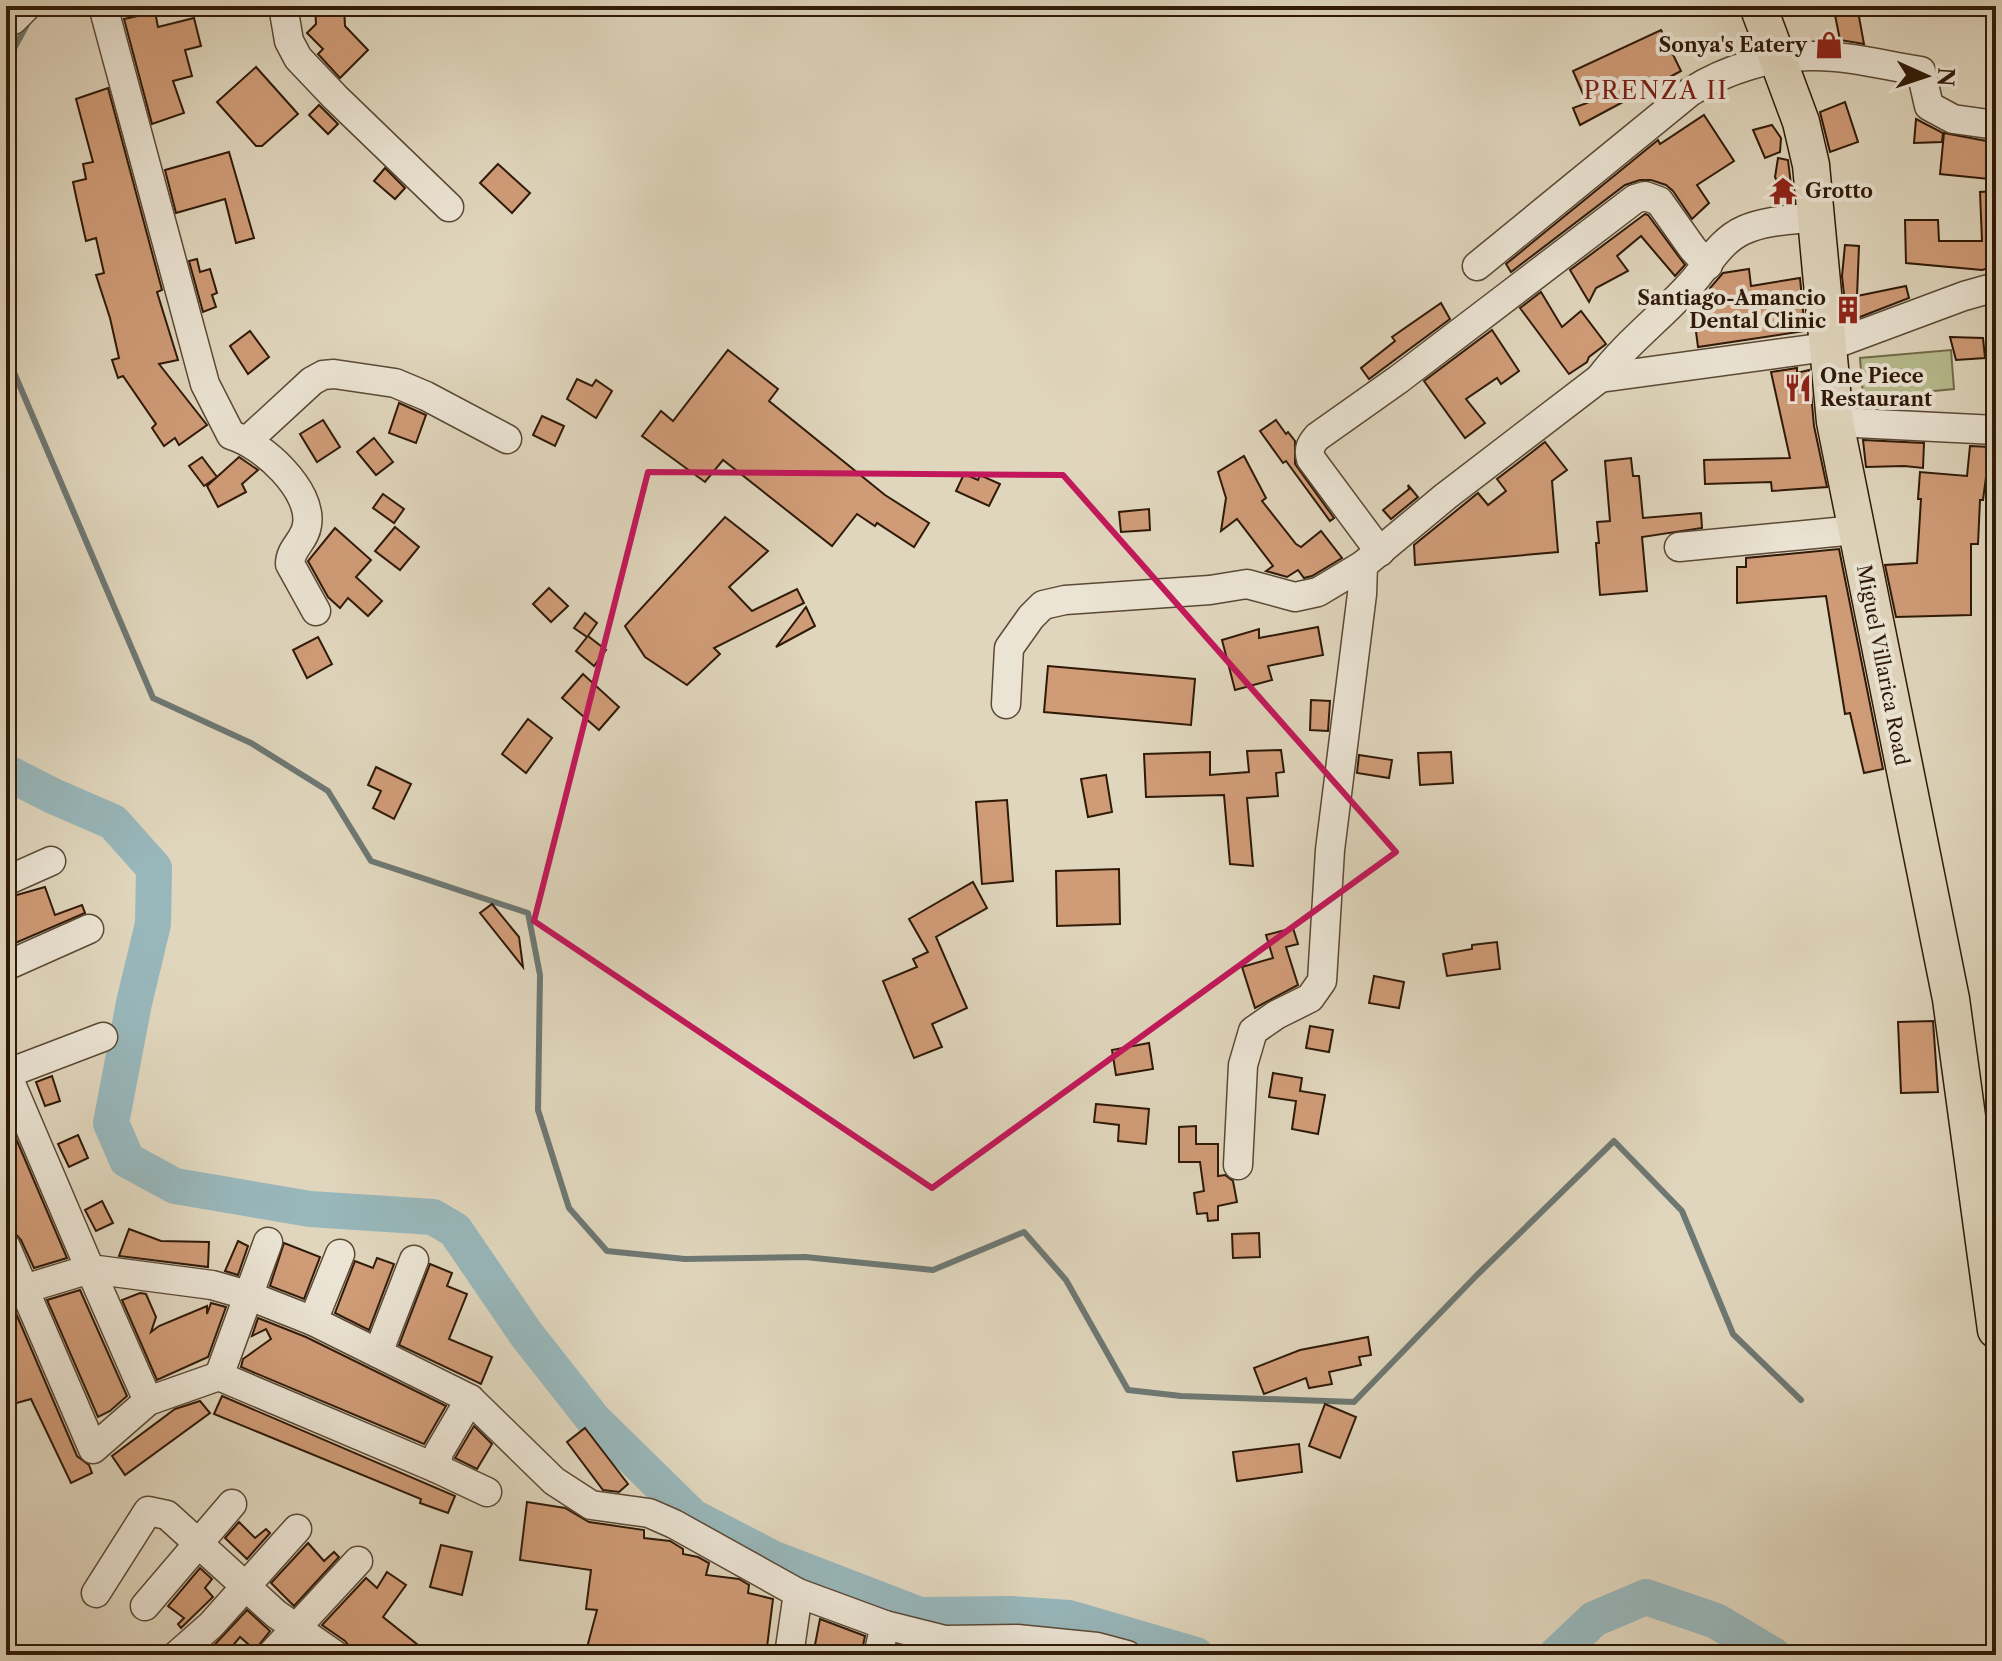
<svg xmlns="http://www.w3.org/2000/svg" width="2002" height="1661" font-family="'Libre Caslon Text',serif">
  <rect width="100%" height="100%" fill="#e0d6bd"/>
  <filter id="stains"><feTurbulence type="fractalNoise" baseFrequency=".0025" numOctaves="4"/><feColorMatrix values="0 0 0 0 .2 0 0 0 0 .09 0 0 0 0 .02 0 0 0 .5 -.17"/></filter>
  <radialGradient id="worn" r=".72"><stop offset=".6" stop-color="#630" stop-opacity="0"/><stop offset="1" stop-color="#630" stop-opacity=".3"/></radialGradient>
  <polygon fill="#b7bc8e" stroke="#736b4b" stroke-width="2" points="1951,350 1954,389 1863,398 1860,358"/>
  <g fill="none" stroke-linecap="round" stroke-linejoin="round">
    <g stroke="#6e7873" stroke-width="6">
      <polyline points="6,63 29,21"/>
      <polyline points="6,346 7,356 153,698 251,743 328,791 371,861 528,913 540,975 538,1110 569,1208 607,1251 685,1259 805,1257 933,1270 1024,1232 1066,1280 1128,1390 1181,1396 1354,1402 1477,1275 1614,1141 1682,1211 1733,1334 1801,1400"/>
    </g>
    <g stroke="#98b7bb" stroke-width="36">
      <polyline points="6,772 53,796 113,822 154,868 153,924 134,1003 111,1123 127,1160 175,1186 310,1209 433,1217 455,1230 526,1334 593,1419 693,1517 772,1558 920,1615 1011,1614 1069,1618 1196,1655"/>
      <polyline points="1556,1655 1594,1619 1646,1597 1716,1621 1773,1655"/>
    </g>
  </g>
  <g fill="#d09c78" stroke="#2f1a08" stroke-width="2">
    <polygon points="315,6 344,6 345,26 368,50 340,78 318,54 323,49 307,33 316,24"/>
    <polygon points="1857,6 1864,44 1840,40 1834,10"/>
    <polygon points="155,12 158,27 194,18 201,46 185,50 192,76 173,81 184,113 152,124 124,19"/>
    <polygon points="1661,30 1681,71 1580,125 1573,108 1587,103 1573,71"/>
    <polygon points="256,67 298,114 262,146 256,146 217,102"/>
    <polygon points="108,88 162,290 157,292 178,360 159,364 207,425 179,445 175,438 164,446 152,428 156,424 123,376 118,378 112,360 119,358 110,318 96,275 104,273 96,238 86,241 77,201 73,182 86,179 83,164 93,162 76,99"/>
    <polygon points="1845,102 1858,142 1830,152 1820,112"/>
    <polygon points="319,105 338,124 328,134 309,115"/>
    <polygon points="1704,115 1734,161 1697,185 1709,203 1692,219 1673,191 1666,185 1651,180 1640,180 1625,185 1511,272 1506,264 1658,140 1660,144"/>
    <polygon points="1916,119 1943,133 1942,142 1914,143"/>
    <polygon points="1772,125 1781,138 1780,152 1765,158 1753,130"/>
    <polygon points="1944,133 1992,142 1989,179 1940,174"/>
    <polygon points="229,152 254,238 236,243 225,199 176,213 165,170"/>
    <polygon points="1778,158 1788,160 1792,193 1791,203 1788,203 1775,177"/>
    <polygon points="498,164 530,193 512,213 480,183"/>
    <polygon points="385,168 405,188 395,199 374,181"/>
    <polygon points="1996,191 1996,266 1982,270 1906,263 1905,220 1938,220 1939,241 1982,241 1980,192"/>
    <polygon points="1645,214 1648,215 1685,265 1675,276 1641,236 1617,256 1628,271 1596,288 1589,302 1570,270"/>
    <polygon points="1845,245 1859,246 1857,296 1906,286 1909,298 1847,322 1842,276"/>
    <polygon points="197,259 200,272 210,269 217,293 212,295 216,307 203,312 189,261"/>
    <polygon points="1749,269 1751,286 1800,278 1805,331 1698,347 1694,316 1711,314 1710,288 1723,273"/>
    <polygon points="1541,292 1562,327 1581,311 1606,344 1589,357 1587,362 1569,374 1520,308"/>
    <polygon points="1441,303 1450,319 1369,379 1361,368 1395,341 1392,337"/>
    <polygon points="1492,330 1519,371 1501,384 1497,378 1466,399 1485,423 1465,438 1424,381"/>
    <polygon points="250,331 269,357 248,374 230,346"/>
    <polygon points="1950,337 1983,338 1985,358 1956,360"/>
    <polygon points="728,350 778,389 769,401 885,495 929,523 914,547 877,523 875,526 857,514 832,546 723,460 705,482 642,436 661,411 673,421"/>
    <polygon points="1797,368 1797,373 1809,370 1814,426 1827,487 1772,491 1771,482 1705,484 1704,460 1790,458 1771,372"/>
    <polygon points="577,379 592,386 596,380 612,391 596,418 567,399"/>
    <polygon points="399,403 426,415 416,443 389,433"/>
    <polygon points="542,416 564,426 555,446 533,435"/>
    <polygon points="323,420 340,447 317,462 300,434"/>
    <polygon points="1276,420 1286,434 1288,432 1295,441 1295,464 1334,518 1330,521 1286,461 1283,463 1260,431"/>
    <polygon points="374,438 393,462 376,475 357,452"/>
    <polygon points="1863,440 1924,443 1923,468 1904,466 1866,467"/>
    <polygon points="1545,442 1567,470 1552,481 1558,552 1415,565 1414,545 1478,493 1488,505 1506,491 1497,479"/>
    <polygon points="1970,446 1990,447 1983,500 1980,500 1978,544 1971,544 1971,615 1896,617 1885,565 1917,563 1921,499 1918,499 1920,472 1967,476"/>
    <polygon points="1244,456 1266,498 1262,501 1296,544 1301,547 1321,531 1342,558 1312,576 1304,578 1298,570 1287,577 1266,571 1273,566 1237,519 1221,531 1226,498 1218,472"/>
    <polygon points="202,457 217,477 204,486 189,466"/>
    <polygon points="239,457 258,470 242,484 246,492 218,507 207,486"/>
    <polygon points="1631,458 1633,476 1639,476 1643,518 1701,513 1702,528 1642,537 1647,591 1600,595 1596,543 1599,543 1597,522 1610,521 1605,461"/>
    <polygon points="964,474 978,480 980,475 1000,484 989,506 956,491"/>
    <polygon points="1408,485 1418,497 1391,519 1383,510 1409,489"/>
    <polygon points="383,494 404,509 394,523 373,508"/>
    <polygon points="1149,509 1150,530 1121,532 1119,512"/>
    <polygon points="725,517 768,551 729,587 752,611 797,589 804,603 714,648 720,654 687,685 645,657 625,626"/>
    <polygon points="395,527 419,547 400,570 375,551"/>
    <polygon points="335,528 371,560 356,577 382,601 368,616 348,598 340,608 328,597 308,561"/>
    <polygon points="1839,549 1883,769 1864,773 1850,713 1845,714 1826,596 1737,603 1737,567 1746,567 1746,558"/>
    <polygon points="549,588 568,606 551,622 533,604"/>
    <polygon points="806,607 815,626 776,647"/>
    <polygon points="585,613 597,623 588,636 606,650 594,666 576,651 587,637 574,628"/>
    <polygon points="1318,627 1323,655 1268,666 1272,680 1235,690 1222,640 1259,629 1259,638"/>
    <polygon points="318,637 332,664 307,678 293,650"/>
    <polygon points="1048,666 1195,679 1191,725 1044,712"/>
    <polygon points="583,674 619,707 599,730 562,698"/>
    <polygon points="1311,700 1330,701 1328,731 1310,730"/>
    <polygon points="528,719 552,738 526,773 502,754"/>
    <polygon points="1281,750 1284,772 1276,773 1278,796 1247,798 1253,866 1230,864 1224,795 1146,797 1144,754 1210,752 1210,775 1249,772 1247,751"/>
    <polygon points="1451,752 1453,783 1420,785 1418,753"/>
    <polygon points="1359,755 1392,760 1389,778 1357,773"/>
    <polygon points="376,767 411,784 394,819 373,808 381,791 368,785"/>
    <polygon points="1106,775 1112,812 1088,817 1081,779"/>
    <polygon points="1007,800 1013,881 982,884 976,802"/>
    <polygon points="1119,869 1120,924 1057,926 1056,871"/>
    <polygon points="973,882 987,908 936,937 967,1008 932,1024 942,1047 914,1058 883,981 917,967 913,959 928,952 909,919"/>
    <polygon points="45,887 55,915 82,905 85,913 6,947 6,898"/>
    <polygon points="492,904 519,937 523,967 480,913"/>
    <polygon points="1293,928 1298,944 1286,947 1298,985 1255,1008 1242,967 1273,958 1266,935"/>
    <polygon points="1497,942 1500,969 1447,976 1443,954 1472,949 1472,945"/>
    <polygon points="1374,976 1404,982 1399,1008 1369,1003"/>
    <polygon points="1933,1021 1938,1092 1901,1093 1898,1022"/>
    <polygon points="1310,1026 1333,1030 1329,1052 1306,1048"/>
    <polygon points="1149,1043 1153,1069 1116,1075 1112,1050"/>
    <polygon points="1273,1073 1302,1078 1300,1091 1325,1095 1318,1134 1292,1129 1296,1101 1269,1097"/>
    <polygon points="52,1076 60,1101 45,1106 36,1082"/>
    <polygon points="1096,1104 1149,1109 1146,1144 1118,1141 1119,1125 1094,1122"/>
    <polygon points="6,1115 67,1258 34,1268 21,1240 15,1233 6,1230"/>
    <polygon points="1196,1126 1196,1144 1218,1144 1218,1176 1225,1175 1233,1181 1237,1202 1218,1206 1218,1220 1208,1221 1207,1213 1197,1214 1194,1193 1204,1191 1200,1162 1179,1162 1179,1127"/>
    <polygon points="78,1135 88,1158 69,1167 58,1144"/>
    <polygon points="102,1201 113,1223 96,1231 85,1210"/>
    <polygon points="129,1229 161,1241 209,1242 208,1267 119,1256"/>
    <polygon points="1259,1233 1260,1257 1233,1258 1232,1234"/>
    <polygon points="238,1241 248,1246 238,1275 225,1271"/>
    <polygon points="284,1243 320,1257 304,1299 270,1286"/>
    <polygon points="377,1258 394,1264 369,1330 335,1313 355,1261 373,1268"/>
    <polygon points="430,1264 452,1273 447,1286 467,1294 449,1339 492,1357 481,1384 399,1345"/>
    <polygon points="6,1290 77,1456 89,1465 92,1473 71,1483 31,1399 6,1406"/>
    <polygon points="80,1290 127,1396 110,1411 98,1417 47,1300"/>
    <polygon points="140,1293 146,1294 156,1317 151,1332 159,1326 207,1306 207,1314 211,1303 226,1307 208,1357 157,1380 122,1300"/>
    <polygon points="258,1318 306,1337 446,1406 424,1444 241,1367 243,1359 271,1339 266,1329 252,1336"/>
    <polygon points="1368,1337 1371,1355 1359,1357 1361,1365 1329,1372 1332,1384 1309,1388 1306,1378 1264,1394 1254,1368 1300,1350"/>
    <polygon points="222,1396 455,1496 448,1513 420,1503 421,1499 214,1414"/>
    <polygon points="200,1401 210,1413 125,1475 112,1456 175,1409"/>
    <polygon points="1325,1404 1356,1417 1340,1458 1309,1446"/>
    <polygon points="474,1426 492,1444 477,1469 455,1458"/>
    <polygon points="585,1428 628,1484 619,1492 603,1490 567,1442"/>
    <polygon points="1299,1444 1302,1472 1237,1481 1233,1452"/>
    <polygon points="527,1502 565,1508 589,1522 644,1530 644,1538 670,1541 683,1549 683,1554 698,1557 709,1563 706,1575 739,1579 749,1585 748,1593 773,1599 766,1655 585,1655 597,1610 586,1609 591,1570 520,1560"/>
    <polygon points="239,1522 255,1538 266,1529 270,1533 247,1559 225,1538"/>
    <polygon points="308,1543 324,1561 334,1552 339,1557 294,1606 271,1583"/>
    <polygon points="441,1545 472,1552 462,1595 430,1587"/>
    <polygon points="200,1568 212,1579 205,1588 213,1597 181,1628 178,1624 184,1618 168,1606"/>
    <polygon points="387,1572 406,1585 383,1617 418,1645 410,1655 356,1655 345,1641 322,1625 366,1578 377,1588"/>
    <polygon points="247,1610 270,1631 255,1650 240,1637 225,1655 205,1655"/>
    <polygon points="820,1619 865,1636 861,1655 813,1655"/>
  </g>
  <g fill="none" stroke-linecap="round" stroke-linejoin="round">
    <defs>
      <g id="minor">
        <path d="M103,6L205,384L231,435C262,444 313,490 307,525C305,541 290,548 290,564L316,611"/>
        <polyline points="283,6 289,41 298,58 335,97 449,207"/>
        <polyline points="6,22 13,20 27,6"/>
        <path d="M1477,266L1690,92C1726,69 1773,55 1815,56C1850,56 1887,66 1921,71L1929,106L1953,119L1996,125"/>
        <polyline points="1600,378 1827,347 1964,296 1996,287"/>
        <polyline points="1835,422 1996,430"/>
        <polyline points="248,440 312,381 323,375 334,374 395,383 426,396 507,439"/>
        <polyline points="1679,547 1856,530"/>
        <path d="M1380,552L1311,459C1308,449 1311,444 1317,437L1399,379L1635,199L1645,196L1659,201L1693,249L1708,265"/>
        <path d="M1006,704L1009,648L1031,617L1043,605L1065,600L1210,590L1247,584L1295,597L1318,592L1363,565L1446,496L1600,378C1625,344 1660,318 1689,286C1707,267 1719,241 1744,230C1766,220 1793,220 1817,217"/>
        <polyline points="6,881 51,861"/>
        <polyline points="6,966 89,929"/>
        <polyline points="6,1072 90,1269 212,1285 247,1295 313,1321 470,1399 554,1481 591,1505 649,1513 674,1524 798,1593 885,1625 945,1640 1017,1639 1097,1647 1127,1655"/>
        <polyline points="6,1074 103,1037"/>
        <polyline points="1238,1165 1243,1065 1253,1031 1276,1015 1310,998 1322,981 1330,850 1362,594 1363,565"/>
        <polyline points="6,1247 93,1449 148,1401 219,1376 436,1468 487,1492"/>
        <polyline points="24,1289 90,1269 148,1401"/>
        <polyline points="313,1321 340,1254"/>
        <polyline points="378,1353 414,1260"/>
        <polyline points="219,1376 268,1242"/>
        <polyline points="436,1468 439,1452 470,1399"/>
        <polyline points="96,1593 148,1511 167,1515 276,1614 335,1655"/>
        <polyline points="145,1606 232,1504"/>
        <polyline points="177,1655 211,1625 297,1529"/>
        <polyline points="271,1655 358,1561"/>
        <polyline points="789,1655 798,1593"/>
        <polyline points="878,1655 885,1625"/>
      </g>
      <polyline id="major" points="1758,6 1801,122 1811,165 1835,422 1951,999 1996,1330"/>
    </defs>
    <use href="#minor" stroke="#5b4935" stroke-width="31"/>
    <use href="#major" stroke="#2f1a08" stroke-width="39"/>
    <use href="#minor" stroke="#ebe4d4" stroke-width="28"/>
    <use href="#major" stroke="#e0d6bd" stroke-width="36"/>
  </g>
  <path fill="none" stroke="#c2185b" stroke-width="6" stroke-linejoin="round" d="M648,472L1063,475L1396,852L932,1188L534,921Z"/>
  <defs>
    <symbol id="shop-bare" viewBox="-9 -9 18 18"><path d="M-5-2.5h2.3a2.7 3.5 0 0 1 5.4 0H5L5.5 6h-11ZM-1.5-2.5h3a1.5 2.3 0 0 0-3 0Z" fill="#8f2418" stroke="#ebe4d4" stroke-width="2.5" paint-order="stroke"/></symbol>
    <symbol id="temple-bare" viewBox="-9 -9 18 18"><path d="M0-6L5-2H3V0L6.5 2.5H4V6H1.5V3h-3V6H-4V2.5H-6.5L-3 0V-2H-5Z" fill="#8f2418" stroke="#ebe4d4" stroke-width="2.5" paint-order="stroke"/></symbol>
    <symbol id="building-bare" viewBox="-9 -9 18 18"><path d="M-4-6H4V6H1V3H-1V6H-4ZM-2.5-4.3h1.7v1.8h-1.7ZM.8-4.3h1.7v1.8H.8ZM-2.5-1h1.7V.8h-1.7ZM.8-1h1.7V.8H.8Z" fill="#8f2418" stroke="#ebe4d4" stroke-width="2.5" paint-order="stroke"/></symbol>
    <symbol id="restaurant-bare" viewBox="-9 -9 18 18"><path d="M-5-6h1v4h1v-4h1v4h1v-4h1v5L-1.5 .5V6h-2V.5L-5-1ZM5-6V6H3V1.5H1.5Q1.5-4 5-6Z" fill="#8f2418" stroke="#ebe4d4" stroke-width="2.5" paint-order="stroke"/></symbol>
  </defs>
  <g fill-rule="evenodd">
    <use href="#shop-bare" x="1809" y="25" width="40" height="40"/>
    <use href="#temple-bare" x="1763" y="171" width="40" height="40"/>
    <use href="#building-bare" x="1828" y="290" width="40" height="40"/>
    <use href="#restaurant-bare" x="1778" y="368" width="40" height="40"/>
  </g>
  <g text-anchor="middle" stroke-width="8" stroke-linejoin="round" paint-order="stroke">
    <g font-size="20" font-weight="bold" fill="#2f1a08" stroke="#ebe4d4" text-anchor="end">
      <text x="1807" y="52">Sonya's Eatery</text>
      <text x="1805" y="198" text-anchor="start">Grotto</text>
      <text x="1826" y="305">Santiago-Amancio<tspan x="1826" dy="23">Dental Clinic</tspan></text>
      <text x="1820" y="383" text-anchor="start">One Piece<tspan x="1820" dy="23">Restaurant</tspan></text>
    </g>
    <g font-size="20" fill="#2f1a08" stroke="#ebe4d4">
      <text transform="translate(1883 665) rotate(79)" y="7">Miguel Villarica Road</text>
    </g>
    <g font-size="24" letter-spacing="2" fill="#7a1f14" stroke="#ebe4d4">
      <text x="1656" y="99">PRENZA II</text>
    </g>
  </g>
  <rect width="2002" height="1661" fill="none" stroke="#e0d6bd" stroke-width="32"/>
  <rect x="8" y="8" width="1986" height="1645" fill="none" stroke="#2f1a08" stroke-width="4"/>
  <rect x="16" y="16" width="1970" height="1629" fill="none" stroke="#2f1a08" stroke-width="2"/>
  <g transform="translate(1926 76) rotate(93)" stroke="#ebe4d4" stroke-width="6" paint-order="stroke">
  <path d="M0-6L14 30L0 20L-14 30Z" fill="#2f1a08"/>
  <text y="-12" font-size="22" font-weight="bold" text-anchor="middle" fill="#2f1a08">N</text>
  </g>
  <rect width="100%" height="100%" filter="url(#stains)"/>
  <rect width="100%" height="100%" fill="url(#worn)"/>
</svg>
